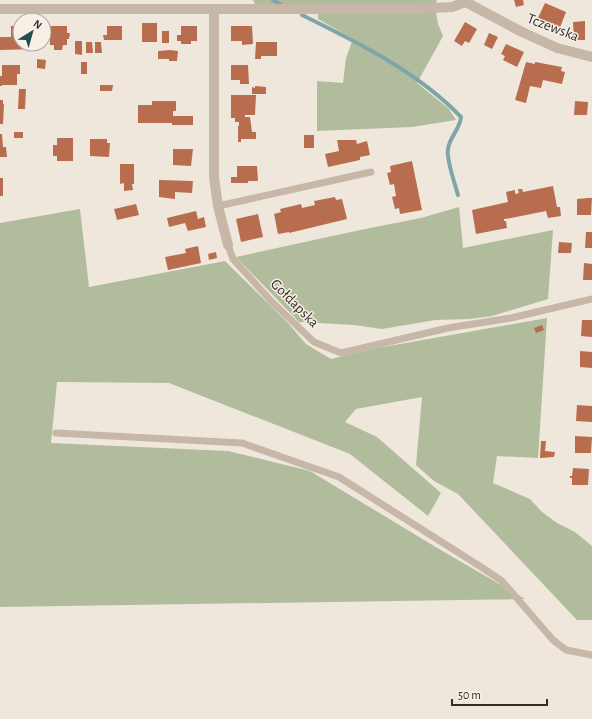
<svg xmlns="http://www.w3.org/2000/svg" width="592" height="719" font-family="'Alegreya Sans',sans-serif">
  <rect width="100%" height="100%" fill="#efe7dc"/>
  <g fill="#b1bc9d">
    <polygon points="253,0 437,0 435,4 255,4"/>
    <polygon points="436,12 438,24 443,36 417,83 449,109 456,120 412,127 317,131 317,81 343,83 346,58 353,39 318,19 318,14"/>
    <polygon points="459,207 463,248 553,230 548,299 492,316 470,319 435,320 382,329 354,325 299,322 236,257 360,230 421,218"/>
    <polygon points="80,209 89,287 225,261 288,323 306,344 331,359 372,349 547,318 538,458 497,456 493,483 530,499 542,512 557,523 575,532 592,546 592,620 577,620 458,494 434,481 416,465 422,397 356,409 345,422 377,437 441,493 428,516 350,454 169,383 57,382 51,443 228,451 310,471 434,546 525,599 0,607 0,223"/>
  </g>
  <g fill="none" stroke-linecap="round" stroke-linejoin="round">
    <g stroke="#7ea6a9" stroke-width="4">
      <polyline points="273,0 280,4"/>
      <path d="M302,15C357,42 418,72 461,117C460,129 449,138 448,149C446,159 455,184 458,195"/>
    </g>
  </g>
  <g fill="#b96d4f">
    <polygon points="514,0 523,0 524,5 516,7"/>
    <polygon points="545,3 566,12 559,30 552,27 551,29 549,29 548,28 549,26 537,20"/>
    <polygon points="585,21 585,40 574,40 573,22"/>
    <polygon points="465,22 477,29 469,43 465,41 462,46 454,41"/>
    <rect x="142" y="23" width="15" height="19"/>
    <polygon points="11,26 20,26 20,44 35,44 36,49 0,50 0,37 11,37"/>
    <polygon points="50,26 67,26 67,33 70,33 69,39 67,39 67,45 63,45 62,50 54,50 54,45 50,45"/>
    <polygon points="107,26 122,26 122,40 104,40 103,35 107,35"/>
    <polygon points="181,26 197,26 197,41 191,41 191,44 181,44 181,41 177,41 177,35 181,35"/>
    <polygon points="231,26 252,26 253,44 242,45 242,41 231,41"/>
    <rect x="162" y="31" width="7" height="12"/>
    <polygon points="489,33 498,37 492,49 484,45"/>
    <polygon points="75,41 82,41 82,55 75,54"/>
    <polygon points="86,42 92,42 93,53 86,53"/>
    <polygon points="95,42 101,42 102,53 95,53"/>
    <polygon points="256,42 277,42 277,56 261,56 261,59 255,59"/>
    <polygon points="506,44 524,52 517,67 503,60 505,56 501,54"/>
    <polygon points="170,50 178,51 177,61 169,61 169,59 158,59 158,51"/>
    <polygon points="37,59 46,60 45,69 37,68"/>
    <rect x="81" y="62" width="6" height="12"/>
    <polygon points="526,62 535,64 535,62 562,67 561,71 565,72 562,84 543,80 541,88 530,86 526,103 515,100"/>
    <polygon points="2,65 20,65 20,74 17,74 17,85 2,85 2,86 0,86 0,76 2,76"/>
    <polygon points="231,65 248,65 249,84 240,84 240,80 231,80"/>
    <polygon points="100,85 113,85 112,91 100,91"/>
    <polygon points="255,86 266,87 266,94 252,94 252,87 255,88"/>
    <polygon points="19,89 26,89 25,109 18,109"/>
    <polygon points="231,95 256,95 255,115 245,115 245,117 250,117 252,132 256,132 256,139 241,139 241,142 238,142 238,126 239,126 239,122 235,122 235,118 231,118"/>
    <polygon points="0,100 3,100 3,104 4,104 3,124 0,124"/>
    <polygon points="152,101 176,101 176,111 173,111 173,116 193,116 193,125 172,125 172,123 138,123 138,105 152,105"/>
    <polygon points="575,101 588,102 587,115 574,115"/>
    <rect x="14" y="132" width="9" height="6"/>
    <polygon points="0,134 2,134 3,147 6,147 7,157 0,157"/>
    <rect x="304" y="135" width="10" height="13"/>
    <polygon points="57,138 73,138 73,161 57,161 57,156 53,156 53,145 57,145"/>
    <polygon points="90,139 107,139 107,143 110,143 109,157 90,156"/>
    <polygon points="337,140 356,140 357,144 367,141 370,155 360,157 360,160 328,167 325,154 339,151"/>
    <polygon points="173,149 193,149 191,166 173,165"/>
    <polygon points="412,161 422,210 400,214 399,208 395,209 392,197 396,196 394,184 390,185 387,173 391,172 390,166"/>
    <polygon points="120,164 134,164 134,184 132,184 133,190 124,191 124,183 120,184"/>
    <polygon points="237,166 257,166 258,181 248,181 248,183 231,183 231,177 237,177"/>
    <rect x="0" y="178" width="3" height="18"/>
    <polygon points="159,180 193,181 192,193 175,192 175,199 159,197"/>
    <polygon points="553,186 557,207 560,207 561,216 548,218 546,211 511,218 504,219 504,221 506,221 507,228 476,234 472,210 508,202 506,192 515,190 515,194 519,193 518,189 522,189 523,192"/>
    <polygon points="335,197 336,200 342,199 347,219 289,233 289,232 278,234 274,214 281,212 280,209 301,204 302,208 315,205 314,201"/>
    <polygon points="588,198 592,198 591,215 577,215 577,199"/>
    <polygon points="136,204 139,215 117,220 114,209"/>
    <polygon points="196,211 198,219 204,217 206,227 188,231 185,223 169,227 167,218"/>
    <polygon points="258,214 263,237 241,242 236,219"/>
    <polygon points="586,232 592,232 592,248 585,248"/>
    <polygon points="559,242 572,243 571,253 558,253"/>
    <polygon points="198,246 201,263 168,270 165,257 186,253 185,249"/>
    <polygon points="216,252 217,258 209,260 208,254"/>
    <polygon points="584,263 592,264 592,280 583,280"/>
    <polygon points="582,320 592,320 592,337 581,336"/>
    <polygon points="542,325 544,330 536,333 534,328"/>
    <polygon points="580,351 592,352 592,368 580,367"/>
    <polygon points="577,405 592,406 592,422 576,421"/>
    <polygon points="575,436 592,437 591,453 575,453"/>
    <polygon points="541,441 546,441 545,451 555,452 554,457 540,458"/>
    <polygon points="573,468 589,469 588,485 572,485 572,478 570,478 570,476 572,476"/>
  </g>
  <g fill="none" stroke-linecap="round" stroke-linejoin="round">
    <g stroke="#c6b7a9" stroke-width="7">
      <polyline points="218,206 371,172"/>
      <polyline points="228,245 233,259 272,302 314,342 341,353 448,328 511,318 592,299"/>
      <polyline points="56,433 242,443 339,477 478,565 502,581 553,640 566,650 592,655"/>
    </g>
    <g stroke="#c6b7a9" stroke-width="10">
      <polyline points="462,0 520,31 557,48 592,57"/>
      <polyline points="0,9 410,9 452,7 465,2"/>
      <polyline points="214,9 214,177 218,206 228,245"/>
    </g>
  </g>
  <g text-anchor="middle" stroke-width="3" stroke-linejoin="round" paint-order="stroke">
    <g font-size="15" fill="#342c28" stroke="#f7f0e7">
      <text transform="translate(553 27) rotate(21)" y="5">Tczewska</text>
      <text transform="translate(295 303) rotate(45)" y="5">Gołdapska</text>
    </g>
  </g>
  <g transform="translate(32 32) rotate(37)"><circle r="19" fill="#f7f0e7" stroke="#a9a29b"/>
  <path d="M0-3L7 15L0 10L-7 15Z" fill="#224c51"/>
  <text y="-6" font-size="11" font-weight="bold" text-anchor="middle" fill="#342c28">N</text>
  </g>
  <path d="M452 699v6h95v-6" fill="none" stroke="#342c28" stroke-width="2"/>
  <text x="458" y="699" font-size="12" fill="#342c28" stroke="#f7f0e7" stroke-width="3" paint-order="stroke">50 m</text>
</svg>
